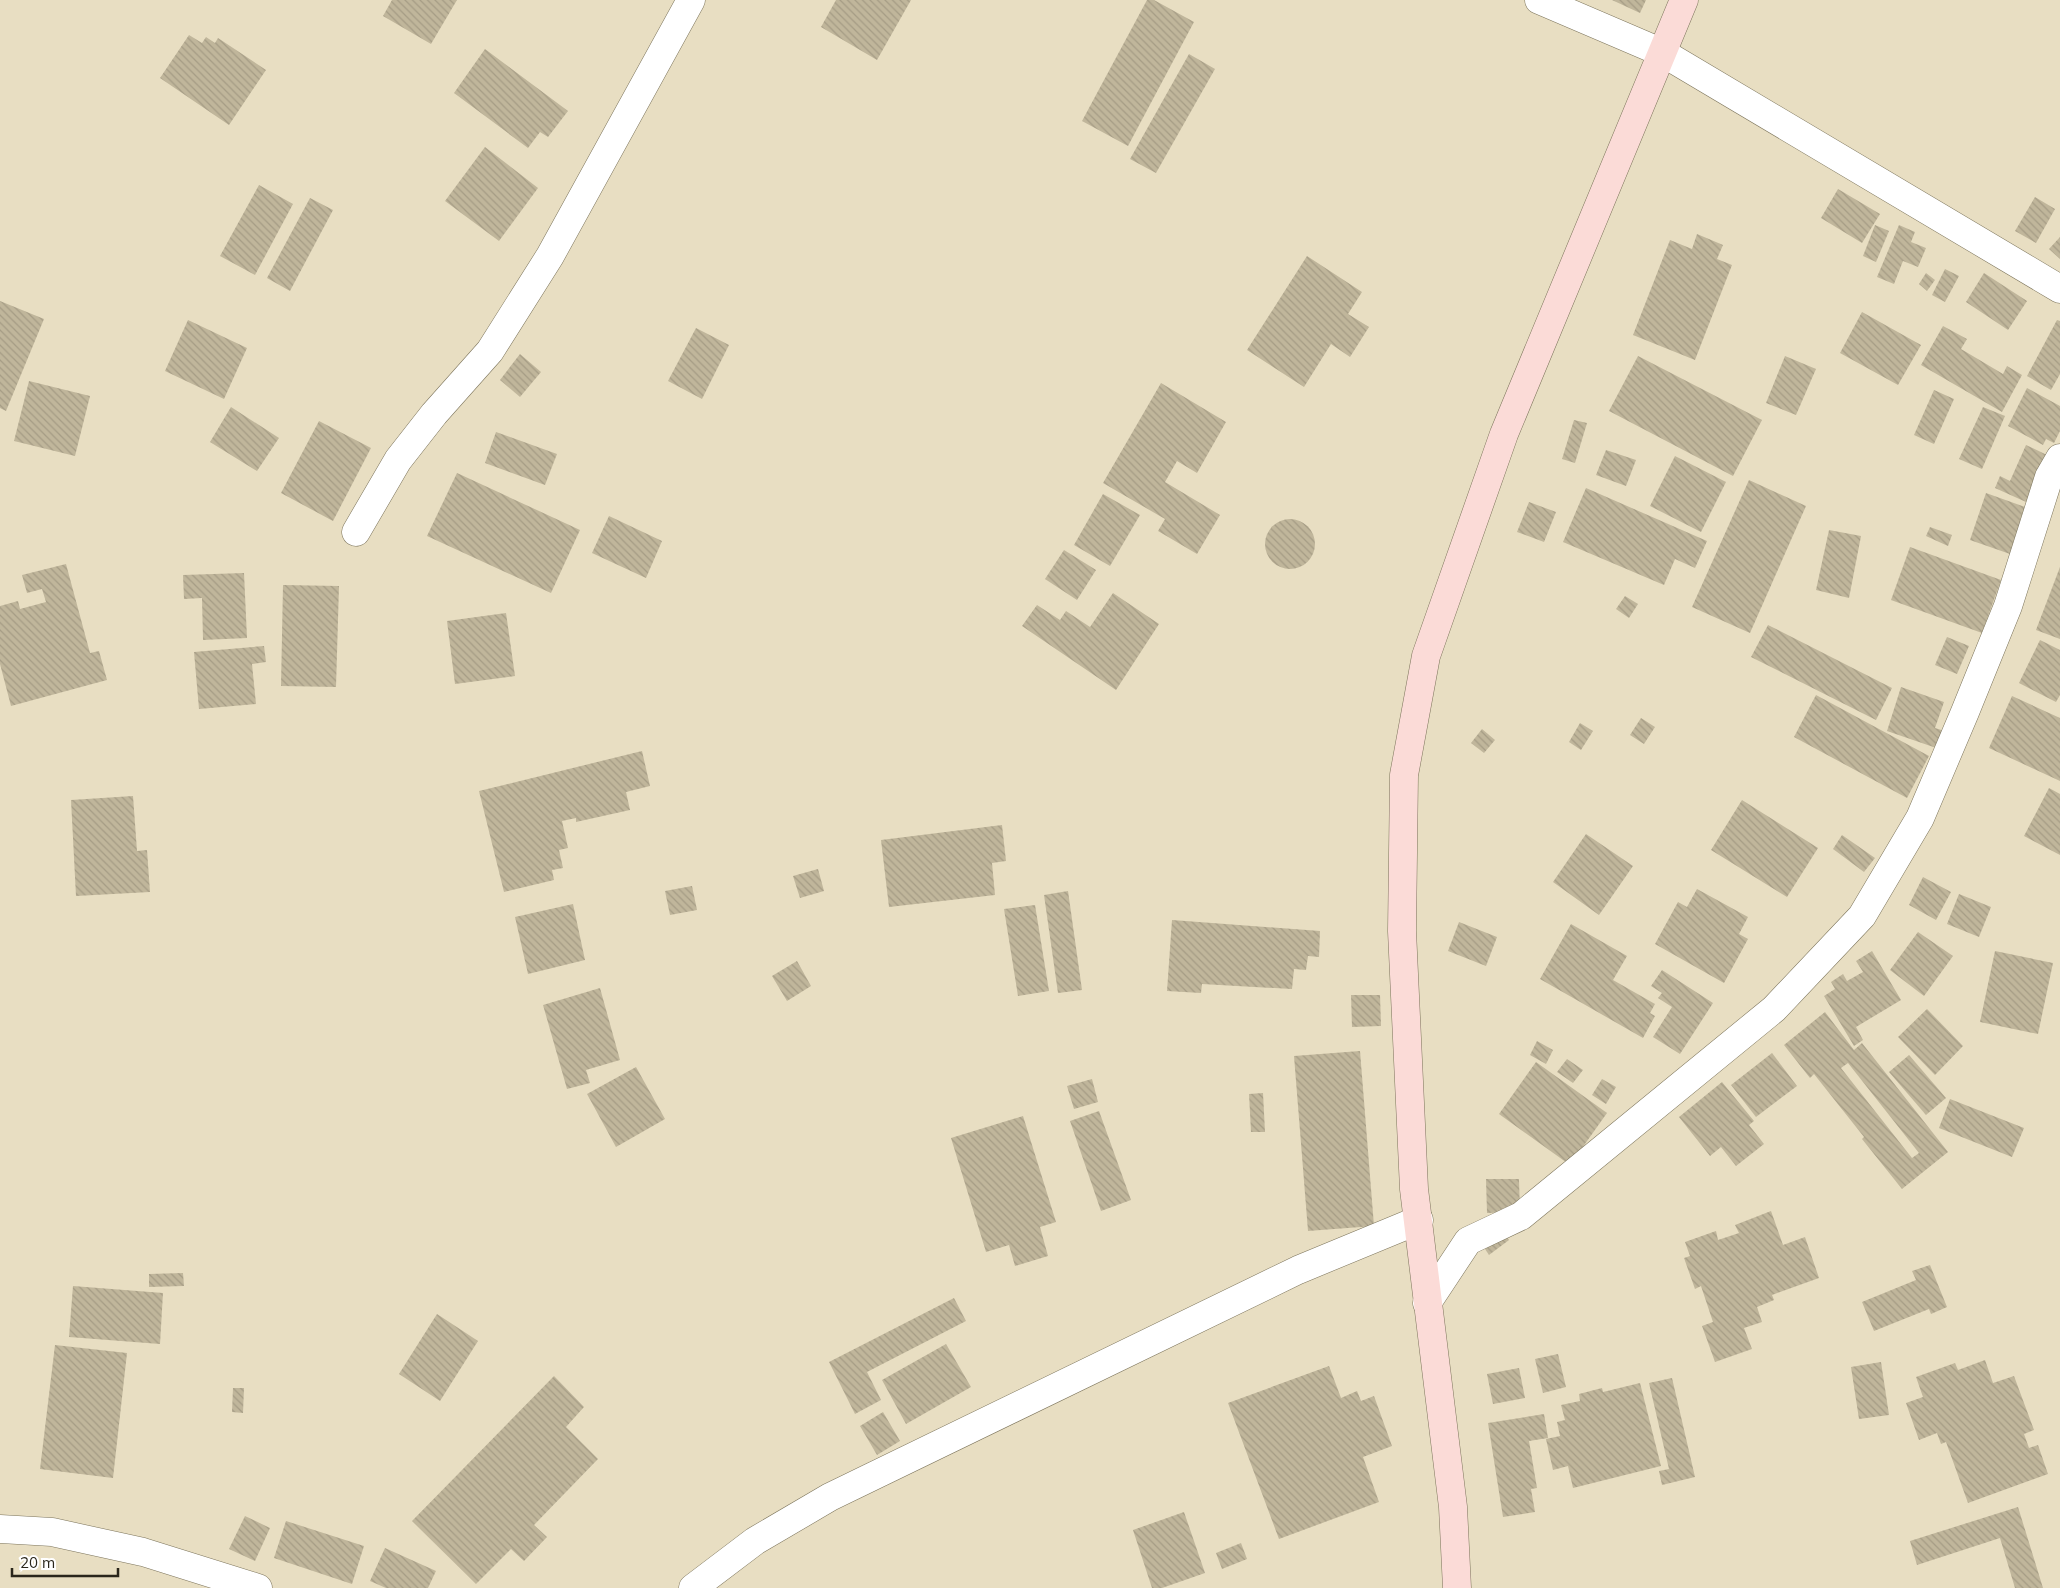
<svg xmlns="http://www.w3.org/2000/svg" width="2060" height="1588" font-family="Mulish,sans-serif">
  <defs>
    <pattern id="building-back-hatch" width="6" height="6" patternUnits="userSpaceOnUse" patternTransform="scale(1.25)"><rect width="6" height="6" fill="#c0b69b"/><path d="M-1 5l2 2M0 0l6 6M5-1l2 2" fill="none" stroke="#a59c85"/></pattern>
  </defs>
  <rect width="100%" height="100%" fill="#e8dec2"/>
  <g fill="url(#building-back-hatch)" fill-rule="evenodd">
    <polygon points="392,0 457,0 431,44 383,16"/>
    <polygon points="836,0 911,0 877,60 821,27"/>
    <polygon points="1147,0 1154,0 1194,22 1128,146 1082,121"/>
    <polygon points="1612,0 1646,0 1640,13"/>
    <polygon points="189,35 202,43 206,37 215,43 218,38 266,70 229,125 160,78"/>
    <polygon points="485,49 568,111 548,137 540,132 528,148 454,93"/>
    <polygon points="1189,54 1215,69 1156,173 1130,159"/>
    <polygon points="485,147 538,188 499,241 445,201"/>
    <polygon points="259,185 293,204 255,275 220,256"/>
    <polygon points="1838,189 1880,214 1862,243 1821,218"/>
    <polygon points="2035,197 2055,209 2036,243 2015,231"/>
    <polygon points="310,198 333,210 290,291 267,278"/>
    <polygon points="1875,225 1889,231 1876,262 1863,256"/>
    <polygon points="1899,225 1915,232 1911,242 1926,248 1918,267 1903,261 1894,284 1877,277"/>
    <polygon points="1697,234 1723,245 1717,259 1732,265 1695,360 1633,335 1670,240 1692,249"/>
    <polygon points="2060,237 2060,259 2049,249"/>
    <polygon points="1307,256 1362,292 1348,314 1369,327 1350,357 1331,344 1304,387 1247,350"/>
    <polygon points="1945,269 1959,276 1945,302 1932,295"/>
    <polygon points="1926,273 1935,280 1927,291 1919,284"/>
    <polygon points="1984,273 2027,301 2008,330 1966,302"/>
    <polygon points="0,301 44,319 6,411 0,408"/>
    <polygon points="1862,312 1921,345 1898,385 1840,353"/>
    <polygon points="188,320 247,348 224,399 165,371"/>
    <polygon points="2057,320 2060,321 2060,374 2051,390 2027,376"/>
    <polygon points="1943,326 1967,339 1961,349 2003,374 2007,366 2022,375 2002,412 1921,365"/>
    <polygon points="696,328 729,345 702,399 668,381"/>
    <polygon points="520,354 541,372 520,397 500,380"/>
    <polygon points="1638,356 1762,420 1733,476 1609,411"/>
    <polygon points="1785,356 1816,369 1796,415 1766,403"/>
    <polygon points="29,381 90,396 75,456 14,441"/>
    <polygon points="1161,383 1226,422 1197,473 1177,461 1165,482 1220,515 1197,554 1158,531 1165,519 1103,483"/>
    <polygon points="2027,388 2060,406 2060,431 2054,443 2046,439 2043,445 2008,426"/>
    <polygon points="1934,390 1954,399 1934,444 1914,435"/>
    <polygon points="231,407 279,438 257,471 210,442"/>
    <polygon points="1983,407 2005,416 1982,469 1959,459"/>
    <polygon points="1574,420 1587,423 1575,463 1562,459"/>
    <polygon points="319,421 371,448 333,521 281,493"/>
    <polygon points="496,432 557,454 545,485 485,463"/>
    <polygon points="2026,445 2047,455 2026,502 1995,488 2000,476 2010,481"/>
    <polygon points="1606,450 1636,460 1626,486 1596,475"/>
    <polygon points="1675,456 1726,482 1701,532 1650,506"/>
    <polygon points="457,473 580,530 551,593 427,536"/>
    <polygon points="1749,480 1806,506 1750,633 1692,607"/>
    <polygon points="1586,488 1707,541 1695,568 1675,559 1664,585 1563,542"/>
    <polygon points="1986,493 2025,507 2010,554 1970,540"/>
    <polygon points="1103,494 1140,515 1110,566 1074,545"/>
    <polygon points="1529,502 1556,512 1544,542 1517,532"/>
    <polygon points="609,516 662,541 646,578 592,553"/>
    <circle cx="1290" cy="544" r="25"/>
    <polygon points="1930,527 1952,535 1948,546 1926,536"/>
    <polygon points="1829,530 1861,536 1849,598 1816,590"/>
    <polygon points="1910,547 2001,580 1982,633 1891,600"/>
    <polygon points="1064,550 1096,570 1077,600 1045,579"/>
    <polygon points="66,564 90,653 99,651 107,680 11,706 0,664 0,606 18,601 20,609 46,602 42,589 27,593 22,575"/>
    <polygon points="2060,567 2060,639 2036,630"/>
    <polygon points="244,573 247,638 203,640 202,598 184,599 183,575"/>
    <polygon points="283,585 339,586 336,687 281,686"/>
    <polygon points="1113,593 1159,624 1116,690 1022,626 1037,605 1060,620 1066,611 1090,627"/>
    <polygon points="1625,596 1638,604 1629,618 1616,609"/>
    <polygon points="506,613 515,676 455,684 447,621"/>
    <polygon points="1768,625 1892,688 1876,720 1751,657"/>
    <polygon points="1947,637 1969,646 1957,674 1935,665"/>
    <polygon points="2040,640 2060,650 2060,695 2056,702 2019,683"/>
    <polygon points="264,646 266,662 252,664 256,704 199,709 194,652"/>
    <polygon points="1901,687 1944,702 1935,728 1951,733 1945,751 1887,731"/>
    <polygon points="1816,695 1929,756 1907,798 1794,737"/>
    <polygon points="2012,696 2060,718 2060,781 1989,748"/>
    <polygon points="1641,718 1655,727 1644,744 1630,735"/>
    <polygon points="1580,723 1593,731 1581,750 1569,742"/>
    <polygon points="1482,729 1495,740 1484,753 1471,743"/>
    <polygon points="642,751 650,786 626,792 630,810 576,822 576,818 562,821 568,848 559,850 563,868 552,870 554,880 504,892 479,791"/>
    <polygon points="2049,788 2060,794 2060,855 2024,836"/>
    <polygon points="133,796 137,851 147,850 150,892 76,896 71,800"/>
    <polygon points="1742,800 1818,848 1787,897 1711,850"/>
    <polygon points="1002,825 1006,861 992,863 995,895 889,907 881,840"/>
    <polygon points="1586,834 1633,866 1599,915 1553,882"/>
    <polygon points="1842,835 1875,858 1864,872 1833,849"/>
    <polygon points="818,869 824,891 800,898 793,876"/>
    <polygon points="1923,877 1951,892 1936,920 1909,905"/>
    <polygon points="692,886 697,910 670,915 665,891"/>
    <polygon points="1697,889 1748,917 1739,934 1748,939 1724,983 1655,944 1678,902 1687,907"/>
    <polygon points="1068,891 1082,990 1058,993 1044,895"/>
    <polygon points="1959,894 1991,907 1979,937 1947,924"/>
    <polygon points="573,904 585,960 528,974 515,917"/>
    <polygon points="1035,905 1049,991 1018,996 1004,909"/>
    <polygon points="1172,920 1320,931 1319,957 1308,956 1306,970 1294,969 1292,989 1202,984 1201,993 1167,991"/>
    <polygon points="1459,922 1497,937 1486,966 1448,951"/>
    <polygon points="1571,924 1627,956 1613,980 1655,1004 1650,1013 1655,1016 1643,1038 1540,979"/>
    <polygon points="1918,932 1953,956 1924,996 1890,970"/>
    <polygon points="1872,951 1901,1000 1856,1027 1863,1040 1854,1046 1824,996 1835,989 1831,982 1843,974 1847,981 1863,972 1856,961"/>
    <polygon points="1995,951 2053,963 2038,1034 1980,1022"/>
    <polygon points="797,961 811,986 787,1001 772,976"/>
    <polygon points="1662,970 1713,1003 1680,1054 1653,1037 1672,1007 1658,998 1662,993 1651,986"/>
    <polygon points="600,988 620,1060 586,1070 590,1083 567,1089 543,1005"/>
    <polygon points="1351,995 1380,995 1381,1026 1352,1027"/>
    <polygon points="1927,1009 1963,1046 1935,1075 1898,1037"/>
    <path d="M1825,1012L1854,1050L1862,1043L1948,1152L1902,1189L1862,1139L1864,1137L1814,1074L1810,1078L1784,1045ZM1848,1063L1919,1153L1912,1158L1841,1068Z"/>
    <polygon points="1537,1041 1553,1050 1546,1064 1530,1055"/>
    <polygon points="1360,1051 1374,1226 1308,1231 1294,1056"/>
    <polygon points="1772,1053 1797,1086 1756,1117 1731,1085"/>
    <polygon points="1909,1055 1946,1098 1926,1115 1889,1072"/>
    <polygon points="1567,1059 1583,1070 1573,1083 1557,1072"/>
    <polygon points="1536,1062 1607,1113 1570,1165 1499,1114"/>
    <polygon points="636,1067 665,1119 616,1147 587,1094"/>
    <polygon points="1092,1079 1098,1102 1074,1109 1067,1086"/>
    <polygon points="1602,1079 1616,1087 1606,1104 1592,1095"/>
    <polygon points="1722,1082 1754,1121 1749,1125 1764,1144 1736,1166 1721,1147 1710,1156 1679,1117"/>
    <polygon points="1263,1093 1265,1132 1251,1132 1249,1094"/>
    <polygon points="1950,1099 2024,1128 2012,1157 1939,1128"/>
    <polygon points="1099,1111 1131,1200 1101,1211 1070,1121"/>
    <polygon points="1023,1116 1056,1222 1040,1227 1048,1256 1015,1266 1009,1245 986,1252 951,1138"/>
    <polygon points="1486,1179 1519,1179 1520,1212 1487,1213"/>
    <polygon points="1771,1211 1783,1245 1805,1237 1819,1278 1772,1295 1774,1300 1757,1307 1762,1322 1744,1328 1752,1349 1715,1362 1702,1326 1713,1322 1701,1286 1695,1289 1684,1258 1690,1256 1685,1242 1716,1231 1718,1240 1739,1233 1735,1225"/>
    <polygon points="1502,1231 1509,1240 1489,1255 1483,1246"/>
    <polygon points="1930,1265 1947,1307 1931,1314 1929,1309 1874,1331 1862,1302 1916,1280 1912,1271"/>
    <polygon points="183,1273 184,1286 149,1287 149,1274"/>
    <polygon points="73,1286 163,1293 160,1344 69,1337"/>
    <polygon points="954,1298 966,1321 867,1372 881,1400 855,1414 829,1362"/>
    <polygon points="437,1314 478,1341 440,1401 399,1374"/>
    <polygon points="946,1344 971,1387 906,1424 882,1380"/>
    <polygon points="55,1345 127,1353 113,1478 40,1469"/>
    <polygon points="1558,1354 1566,1387 1543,1393 1535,1359"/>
    <polygon points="1985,1360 1993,1383 2014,1376 2034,1430 2024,1434 2029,1448 2038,1445 2048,1474 1968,1503 1946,1442 1941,1444 1937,1433 1919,1440 1906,1403 1923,1397 1916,1377 1955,1363 1958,1370"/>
    <polygon points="1881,1362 1889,1415 1859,1419 1851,1367"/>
    <polygon points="1329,1366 1341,1398 1357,1391 1361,1401 1374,1396 1392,1446 1363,1457 1379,1502 1279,1539 1228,1403"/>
    <polygon points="1519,1368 1525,1398 1493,1404 1487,1374"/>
    <polygon points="554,1376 584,1407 566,1427 598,1459 534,1525 547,1537 524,1561 511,1549 476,1584 412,1521"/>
    <polygon points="1672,1378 1695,1477 1662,1485 1659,1471 1669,1469 1649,1383"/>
    <polygon points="1640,1383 1661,1466 1573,1488 1568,1466 1553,1470 1546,1439 1560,1436 1557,1422 1565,1420 1561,1405 1580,1401 1579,1394 1602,1388 1603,1392"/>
    <polygon points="233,1388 244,1388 243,1413 232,1412"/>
    <polygon points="883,1412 900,1441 877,1455 860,1426"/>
    <polygon points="1544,1414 1548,1438 1529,1441 1537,1488 1531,1489 1535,1512 1503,1517 1488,1423"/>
    <polygon points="2018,1507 2043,1588 2015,1588 2000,1538 1917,1565 1910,1541"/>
    <polygon points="1184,1512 1205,1573 1162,1588 1152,1588 1133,1530"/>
    <polygon points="245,1516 270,1528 255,1561 229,1549"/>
    <polygon points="286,1521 364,1546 352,1584 274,1558"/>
    <polygon points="1241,1543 1247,1559 1222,1569 1216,1553"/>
    <polygon points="385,1548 436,1571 428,1588 386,1588 370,1581"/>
  </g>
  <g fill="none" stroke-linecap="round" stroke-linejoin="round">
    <defs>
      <g id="street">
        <polyline points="1539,0 1663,53 2060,289"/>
        <polyline points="356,532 398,460 434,414 490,351 550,256 691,0"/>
        <polyline points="1427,1303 1468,1241 1521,1216 1774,1009 1862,916 1920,818 1965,712 2008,606 2049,477 2060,458"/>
        <polyline points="0,1529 52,1532 143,1552 258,1588"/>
        <polyline points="693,1588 755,1541 830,1497 1298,1270 1419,1220"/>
      </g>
      <polyline id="secondary" points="1457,1588 1453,1507 1414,1189 1402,931 1404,775 1426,656 1504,434 1684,0"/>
    </defs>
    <use href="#street" stroke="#7c745b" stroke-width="29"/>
    <use href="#secondary" stroke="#7c745b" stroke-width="29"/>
    <use href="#street" stroke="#fff" stroke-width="28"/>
    <use href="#secondary" stroke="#fbdbd7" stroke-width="28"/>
  </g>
  <path d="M12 1568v8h106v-8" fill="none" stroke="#2a261b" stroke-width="2.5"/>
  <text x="20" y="1568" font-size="15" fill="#2a261b" stroke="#ffffff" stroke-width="4" paint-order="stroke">20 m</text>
</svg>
